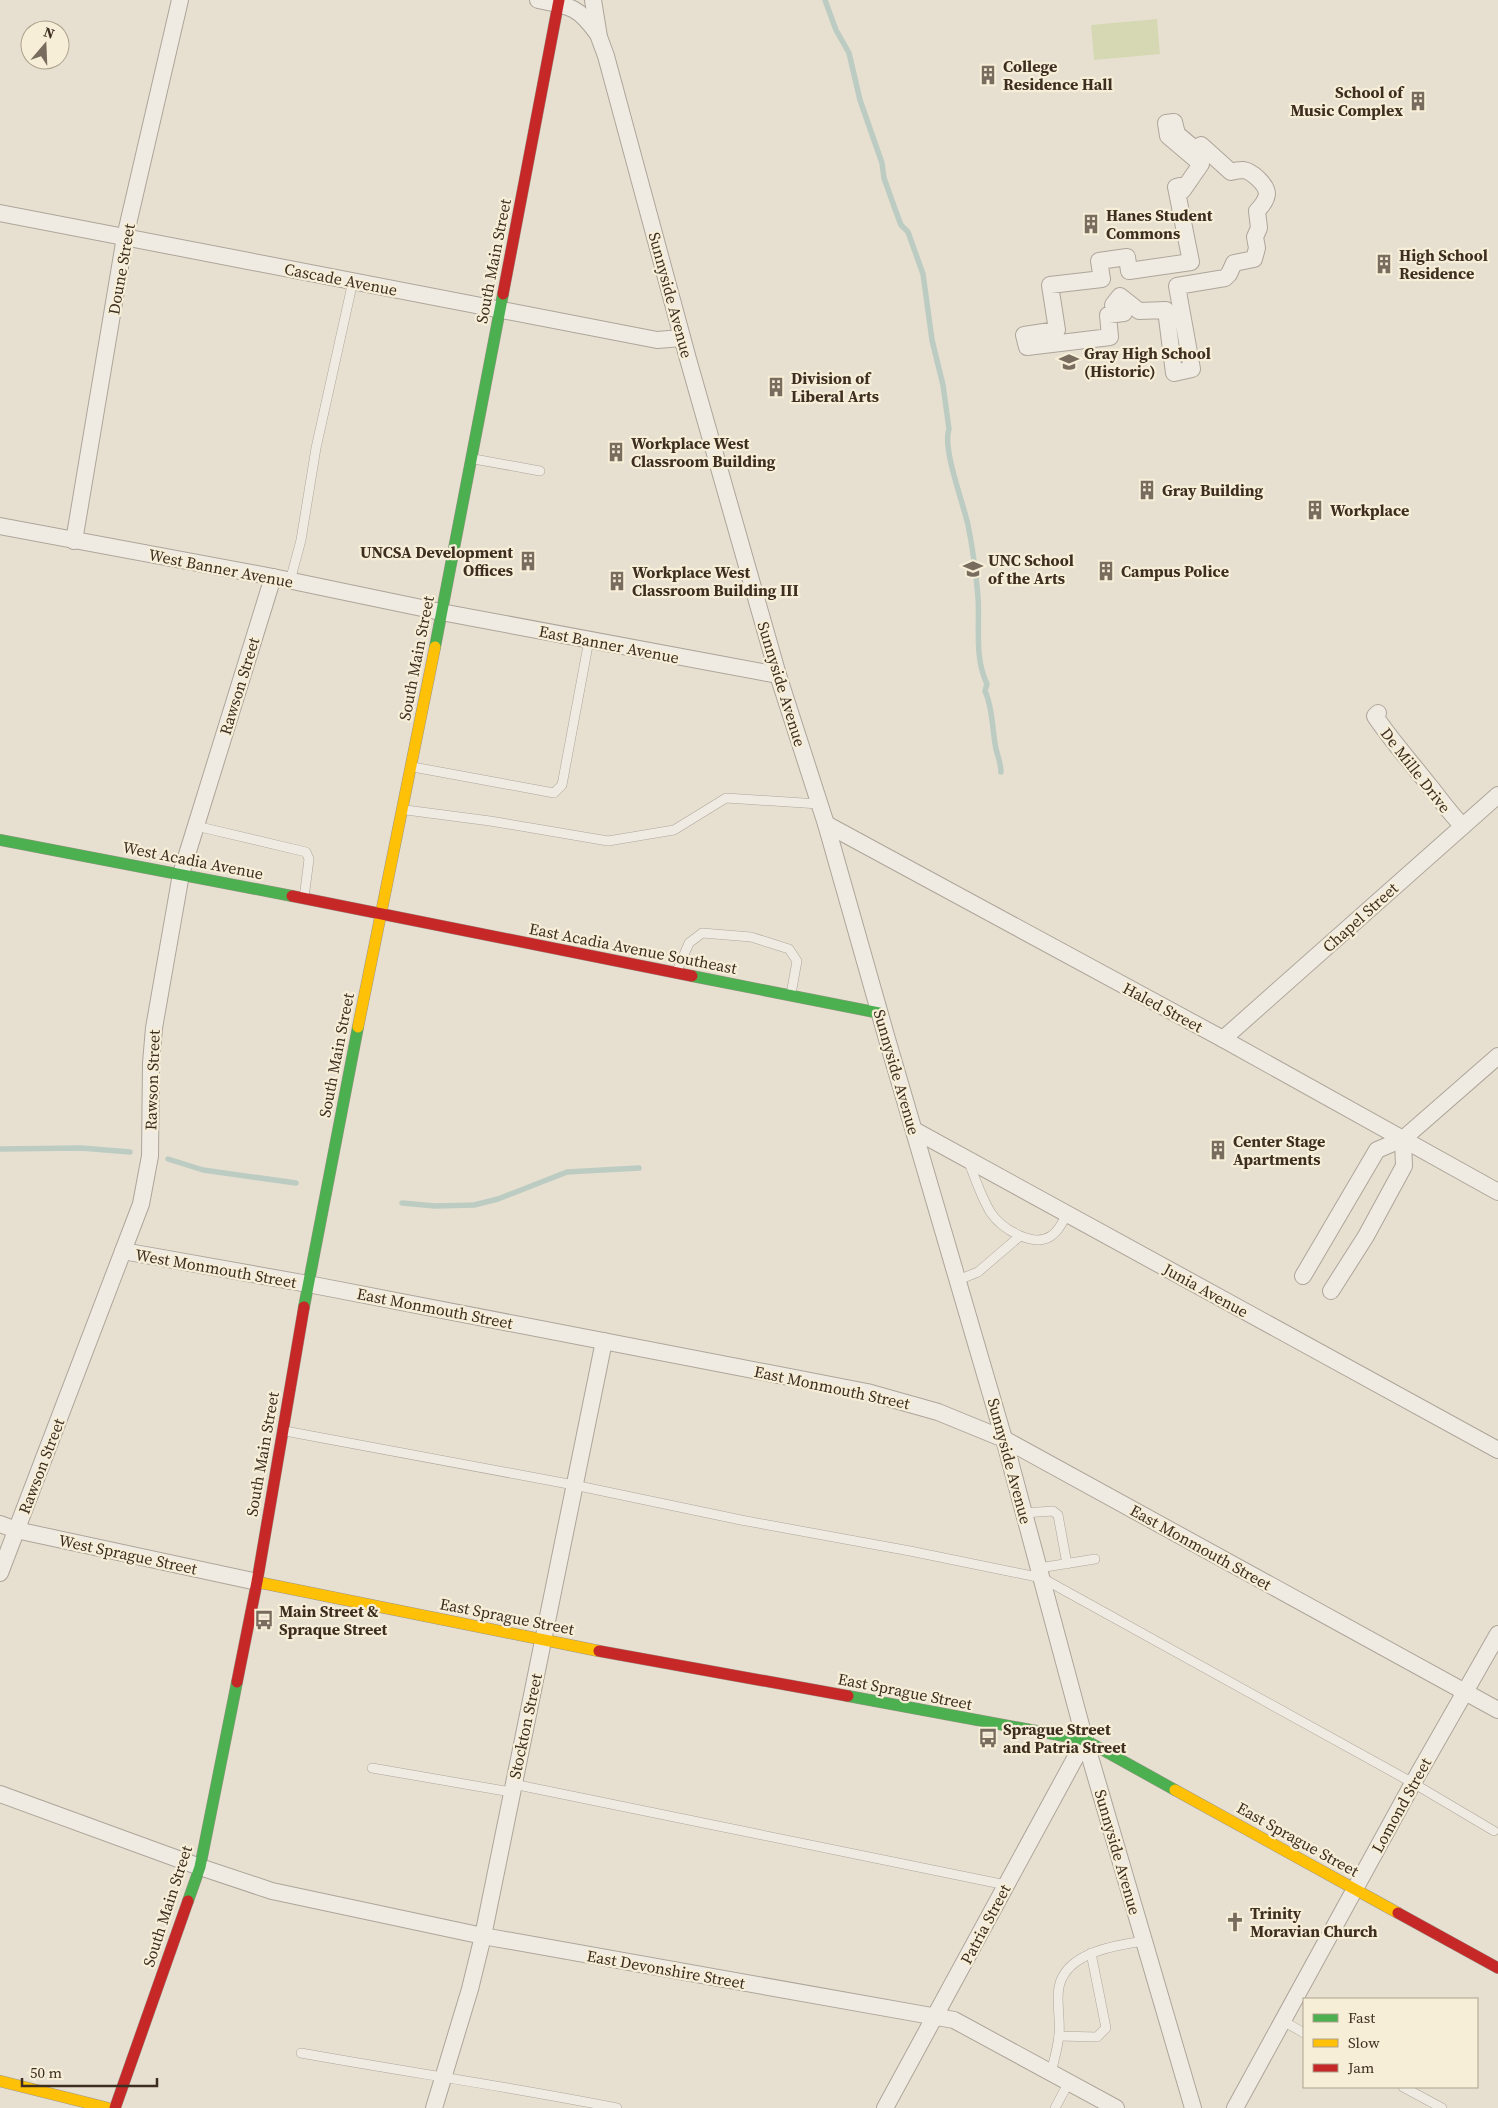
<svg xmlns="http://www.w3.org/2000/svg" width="1498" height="2108" font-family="'Source Serif 4',serif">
  <rect width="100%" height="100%" fill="#e7e0d1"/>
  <polygon fill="#d6d7b3" points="1157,19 1160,54 1094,60 1091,25"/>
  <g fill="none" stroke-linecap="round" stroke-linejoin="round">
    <g stroke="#bcccc2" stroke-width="5.5">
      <path d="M825,0L836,30L849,53L860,100L882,163L884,178L895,209L901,225L908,232L923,274L932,340L943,385L949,429C942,448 963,502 968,525C973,549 976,574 978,597C980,626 974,657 987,684L985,691C993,708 992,730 996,749C998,757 1001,764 1001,772"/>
      <polyline points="0,1149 81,1148 130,1152"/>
      <polyline points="168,1159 203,1170 296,1183"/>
      <polyline points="402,1203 435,1206 474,1205 498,1199 567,1172 639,1168"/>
    </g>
    <defs>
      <g id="lane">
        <polyline points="474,459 540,471"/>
        <polyline points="290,581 301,540 316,448 353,281"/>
        <polyline points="413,767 554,793 562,785 589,640"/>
        <polyline points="406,810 490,821 608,841 674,830 726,798 819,804"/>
        <polyline points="196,826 306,852 309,859 304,898"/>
        <polyline points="677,971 689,943 702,933 751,937 789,949 797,961 791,994"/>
        <path d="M968,1160C975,1178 981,1197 991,1213C1002,1229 1033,1248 1051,1236C1059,1231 1063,1221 1067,1214"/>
        <polyline points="958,1280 978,1272 1020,1236"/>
        <polyline points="285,1431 574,1485 741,1520 910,1551 1042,1578 1413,1783 1494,1831"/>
        <polyline points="1024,1513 1053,1511 1058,1515 1067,1564"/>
        <polyline points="1039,1568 1095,1559"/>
        <polyline points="372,1768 511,1792"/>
        <polyline points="513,1784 1006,1885"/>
        <polyline points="1283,2021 1304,2033"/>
        <polyline points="1059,2036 1097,2037 1106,2028 1091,1953"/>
        <path d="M301,2053C406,2072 512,2087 617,2108"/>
        <path d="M1051,2073C1054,2060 1058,2047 1059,2035C1061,2017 1054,1994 1062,1978C1075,1951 1118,1945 1144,1941"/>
        <polyline points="1403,2087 1442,2108"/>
        <polyline points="1055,2108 1069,2082"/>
      </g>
      <g id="street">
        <path d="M538,0C569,6 578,6 597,33"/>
        <polyline points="593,0 599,37 606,56 688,359 778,675 826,824 887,1039 1004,1439 1085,1740 1193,2108"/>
        <path d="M1174,122L1177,134L1196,150L1201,145L1231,172C1234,171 1239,170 1243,170C1252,171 1267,185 1267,194C1266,201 1261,207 1257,211L1259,228L1255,237L1257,248L1254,259L1234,263L1229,274L1225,278L1177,286L1192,369L1174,373L1166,310L1139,311L1120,296L1113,305L1124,313L1108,315L1110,337L1027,347L1024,335L1057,330L1050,285L1102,279L1099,261L1127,257L1129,271L1191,262L1176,187L1180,186L1183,190L1201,164L1168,136L1166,123Z"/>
        <polyline points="0,213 657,340 682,338"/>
        <polyline points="0,526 273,577 441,612 778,675"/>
        <polyline points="74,541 125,237 180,0"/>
        <path d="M1378,713L1375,716C1391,740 1410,761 1428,784C1440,798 1449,813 1463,826"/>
        <polyline points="826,824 1223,1039 1498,1192"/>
        <polyline points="1223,1039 1498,795"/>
        <polyline points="914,1130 1498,1450"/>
        <polyline points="123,1251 308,1284 867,1392 938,1412 1004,1439 1498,1710"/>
        <polyline points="1303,1276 1377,1150 1403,1139 1498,1056"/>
        <polyline points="1331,1291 1366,1236 1404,1166 1403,1139"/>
        <polyline points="0,1524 16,1530 257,1582"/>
        <polyline points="0,1573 141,1204 150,1156 151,1063 154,1028 181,874 273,577"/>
        <polyline points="0,1794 200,1867 272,1891 483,1936 954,2020 1116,2108"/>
        <polyline points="434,2108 470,1989 483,1936 604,1341"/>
        <polyline points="885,2108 1085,1740"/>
        <polyline points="1235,2108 1413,1783 1498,1634"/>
      </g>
      <g id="fast">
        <polyline points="435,647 503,294"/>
        <polyline points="0,840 292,896"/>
        <polyline points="692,976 879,1013"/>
        <polyline points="304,1307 358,1027"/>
        <polyline points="848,1696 1085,1740 1175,1790"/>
        <polyline points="188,1901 200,1867 237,1682"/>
      </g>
      <g id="slow">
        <polyline points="358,1027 435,647"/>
        <polyline points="257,1582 599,1651"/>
        <polyline points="1175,1790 1398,1913"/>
        <polyline points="0,2081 108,2108"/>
      </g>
      <g id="jam">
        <polyline points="503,294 559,0"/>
        <polyline points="292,896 692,976"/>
        <polyline points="599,1651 848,1696"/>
        <polyline points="237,1682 257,1582 304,1307"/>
        <polyline points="1398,1913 1498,1968"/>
        <polyline points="115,2108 188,1901"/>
      </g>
    </defs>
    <use href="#lane" stroke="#ada599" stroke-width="10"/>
    <use href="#street" stroke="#ada599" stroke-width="18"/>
    <use href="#fast" stroke="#9c958a" stroke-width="12"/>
    <use href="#slow" stroke="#9c958a" stroke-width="12"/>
    <use href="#jam" stroke="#9c958a" stroke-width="12"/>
    <use href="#lane" stroke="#efebe3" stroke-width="9"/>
    <use href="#street" stroke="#efebe3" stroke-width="16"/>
    <use href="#fast" stroke="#4caf50" stroke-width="11"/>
    <use href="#slow" stroke="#ffc107" stroke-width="11"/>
    <use href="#jam" stroke="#c62828" stroke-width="11"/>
  </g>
  <defs>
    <symbol id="building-bare" viewBox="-9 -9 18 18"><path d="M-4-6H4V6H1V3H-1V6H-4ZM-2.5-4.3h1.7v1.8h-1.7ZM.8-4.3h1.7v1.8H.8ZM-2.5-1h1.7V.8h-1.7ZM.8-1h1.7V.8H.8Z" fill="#786c5e" stroke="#f7eed8" stroke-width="2.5" paint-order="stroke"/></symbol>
    <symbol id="school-bare" viewBox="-9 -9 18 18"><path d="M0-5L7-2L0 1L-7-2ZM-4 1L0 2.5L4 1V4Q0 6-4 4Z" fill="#786c5e" stroke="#f7eed8" stroke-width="2.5" paint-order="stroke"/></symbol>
    <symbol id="university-bare" viewBox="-9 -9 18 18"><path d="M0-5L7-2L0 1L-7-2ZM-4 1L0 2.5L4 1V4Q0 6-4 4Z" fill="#786c5e" stroke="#f7eed8" stroke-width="2.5" paint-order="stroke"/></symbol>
    <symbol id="bus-bare" viewBox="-9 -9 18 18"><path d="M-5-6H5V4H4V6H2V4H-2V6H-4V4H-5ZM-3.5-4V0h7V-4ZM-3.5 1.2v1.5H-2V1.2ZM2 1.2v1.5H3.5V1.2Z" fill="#786c5e" stroke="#f7eed8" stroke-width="2.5" paint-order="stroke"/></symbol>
    <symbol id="church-bare" viewBox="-9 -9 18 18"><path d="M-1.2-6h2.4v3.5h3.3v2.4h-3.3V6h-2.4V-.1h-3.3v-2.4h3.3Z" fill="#786c5e" stroke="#f7eed8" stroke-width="2.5" paint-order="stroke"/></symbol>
  </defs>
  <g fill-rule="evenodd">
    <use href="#building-bare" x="974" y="61" width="28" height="28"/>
    <use href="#building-bare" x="1404" y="87" width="28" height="28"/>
    <use href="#building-bare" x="1077" y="210" width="28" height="28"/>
    <use href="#building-bare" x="1370" y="250" width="28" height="28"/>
    <use href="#school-bare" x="1055" y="348" width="28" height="28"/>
    <use href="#building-bare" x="762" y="373" width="28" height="28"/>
    <use href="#building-bare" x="602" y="438" width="28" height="28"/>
    <use href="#building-bare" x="1133" y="476" width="28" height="28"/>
    <use href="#building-bare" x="1301" y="496" width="28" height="28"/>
    <use href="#building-bare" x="514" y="547" width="28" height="28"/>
    <use href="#university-bare" x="959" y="555" width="28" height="28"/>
    <use href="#building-bare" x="1092" y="557" width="28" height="28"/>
    <use href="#building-bare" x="603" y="567" width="28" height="28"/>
    <use href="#building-bare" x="1204" y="1136" width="28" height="28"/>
    <use href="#bus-bare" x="250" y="1606" width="28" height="28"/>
    <use href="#bus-bare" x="974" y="1724" width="28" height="28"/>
    <use href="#church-bare" x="1221" y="1908" width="28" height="28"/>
  </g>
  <g text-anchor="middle" stroke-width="4.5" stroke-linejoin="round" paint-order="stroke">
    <g font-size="16" font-weight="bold" fill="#3d2e20" stroke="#f7eed8" text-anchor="start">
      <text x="1003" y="72">College<tspan x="1003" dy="18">Residence Hall</tspan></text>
      <text x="1403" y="98" text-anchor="end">School of<tspan x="1403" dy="18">Music Complex</tspan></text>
      <text x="1106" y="221">Hanes Student<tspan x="1106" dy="18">Commons</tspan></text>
      <text x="1399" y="261">High School<tspan x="1399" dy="18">Residence</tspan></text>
      <text x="1084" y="359">Gray High School<tspan x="1084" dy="18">(Historic)</tspan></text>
      <text x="791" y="384">Division of<tspan x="791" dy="18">Liberal Arts</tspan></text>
      <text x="631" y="449">Workplace West<tspan x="631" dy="18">Classroom Building</tspan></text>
      <text x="1162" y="496">Gray Building</text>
      <text x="1330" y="516">Workplace</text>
      <text x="513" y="558" text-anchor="end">UNCSA Development<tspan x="513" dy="18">Offices</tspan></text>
      <text x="988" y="566">UNC School<tspan x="988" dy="18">of the Arts</tspan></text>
      <text x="1121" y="577">Campus Police</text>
      <text x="632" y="578">Workplace West<tspan x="632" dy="18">Classroom Building III</tspan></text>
      <text x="1233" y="1147">Center Stage<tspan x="1233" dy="18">Apartments</tspan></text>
      <text x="279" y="1617">Main Street &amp;<tspan x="279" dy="18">Spraque Street</tspan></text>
      <text x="1003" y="1735">Sprague Street<tspan x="1003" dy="18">and Patria Street</tspan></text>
      <text x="1250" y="1919">Trinity<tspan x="1250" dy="18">Moravian Church</tspan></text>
    </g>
    <g font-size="16" fill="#3d2e20" stroke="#f7eed8">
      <text transform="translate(493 261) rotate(-79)" y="6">South Main Street</text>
      <text transform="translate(121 269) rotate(-80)" y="6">Doune Street</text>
      <text transform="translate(341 279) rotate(11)" y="6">Cascade Avenue</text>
      <text transform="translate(671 295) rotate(75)" y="6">Sunnyside Avenue</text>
      <text transform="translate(221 568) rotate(11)" y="6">West Banner Avenue</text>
      <text transform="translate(609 644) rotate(11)" y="6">East Banner Avenue</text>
      <text transform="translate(416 658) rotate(-79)" y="6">South Main Street</text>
      <text transform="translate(782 684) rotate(73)" y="6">Sunnyside Avenue</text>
      <text transform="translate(239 686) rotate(-73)" y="6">Rawson Street</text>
      <text transform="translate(1416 770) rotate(52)" y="6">De Mille Drive</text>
      <text transform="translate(193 860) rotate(11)" y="6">West Acadia Avenue</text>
      <text transform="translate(1360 917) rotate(-42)" y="6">Chapel Street</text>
      <text transform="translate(633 948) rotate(11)" y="6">East Acadia Avenue Southeast</text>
      <text transform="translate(1163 1007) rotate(28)" y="6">Haled Street</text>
      <text transform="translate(336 1055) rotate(-79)" y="6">South Main Street</text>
      <text transform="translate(897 1072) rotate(74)" y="6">Sunnyside Avenue</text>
      <text transform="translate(152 1080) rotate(-88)" y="6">Rawson Street</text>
      <text transform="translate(216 1268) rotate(10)" y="6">West Monmouth Street</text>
      <text transform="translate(1206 1290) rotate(29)" y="6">Junia Avenue</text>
      <text transform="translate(435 1308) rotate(11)" y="6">East Monmouth Street</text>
      <text transform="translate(832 1387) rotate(12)" y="6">East Monmouth Street</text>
      <text transform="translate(262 1454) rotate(-80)" y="6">South Main Street</text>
      <text transform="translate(1010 1461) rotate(75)" y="6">Sunnyside Avenue</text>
      <text transform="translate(41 1466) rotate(-69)" y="6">Rawson Street</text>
      <text transform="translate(1201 1547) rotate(29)" y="6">East Monmouth Street</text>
      <text transform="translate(128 1554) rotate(12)" y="6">West Sprague Street</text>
      <text transform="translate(507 1616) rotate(11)" y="6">East Sprague Street</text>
      <text transform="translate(905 1691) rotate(11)" y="6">East Sprague Street</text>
      <text transform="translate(525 1726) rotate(-78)" y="6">Stockton Street</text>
      <text transform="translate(1401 1805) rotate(-61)" y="6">Lomond Street</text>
      <text transform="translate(1298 1839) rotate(29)" y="6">East Sprague Street</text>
      <text transform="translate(1118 1852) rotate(74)" y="6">Sunnyside Avenue</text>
      <text transform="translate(167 1906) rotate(-72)" y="6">South Main Street</text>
      <text transform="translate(985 1924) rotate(-62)" y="6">Patria Street</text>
      <text transform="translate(666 1969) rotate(10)" y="6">East Devonshire Street</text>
    </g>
  </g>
  <rect x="1303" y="1998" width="175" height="90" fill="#f7eed8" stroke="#ada18e"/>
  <rect x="1313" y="2014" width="25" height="8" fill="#4caf50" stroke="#ada18e"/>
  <text x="1348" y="2023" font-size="15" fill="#3d2e20">Fast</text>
  <rect x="1313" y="2039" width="25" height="8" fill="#ffc107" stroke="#ada18e"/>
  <text x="1348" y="2048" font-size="15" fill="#3d2e20">Slow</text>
  <rect x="1313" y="2064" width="25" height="8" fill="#c62828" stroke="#ada18e"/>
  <text x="1348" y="2073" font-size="15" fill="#3d2e20">Jam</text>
  <g transform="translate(45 45) rotate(19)"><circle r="24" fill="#f7eed8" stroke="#ada18e"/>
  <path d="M0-4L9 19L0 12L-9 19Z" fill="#786c5e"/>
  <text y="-8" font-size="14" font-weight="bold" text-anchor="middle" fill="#3d2e20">N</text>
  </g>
  <path d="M22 2078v8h135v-8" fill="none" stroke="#3d2e20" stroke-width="2.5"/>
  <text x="30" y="2078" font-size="15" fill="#3d2e20" stroke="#f7eed8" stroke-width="4" paint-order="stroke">50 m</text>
</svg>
